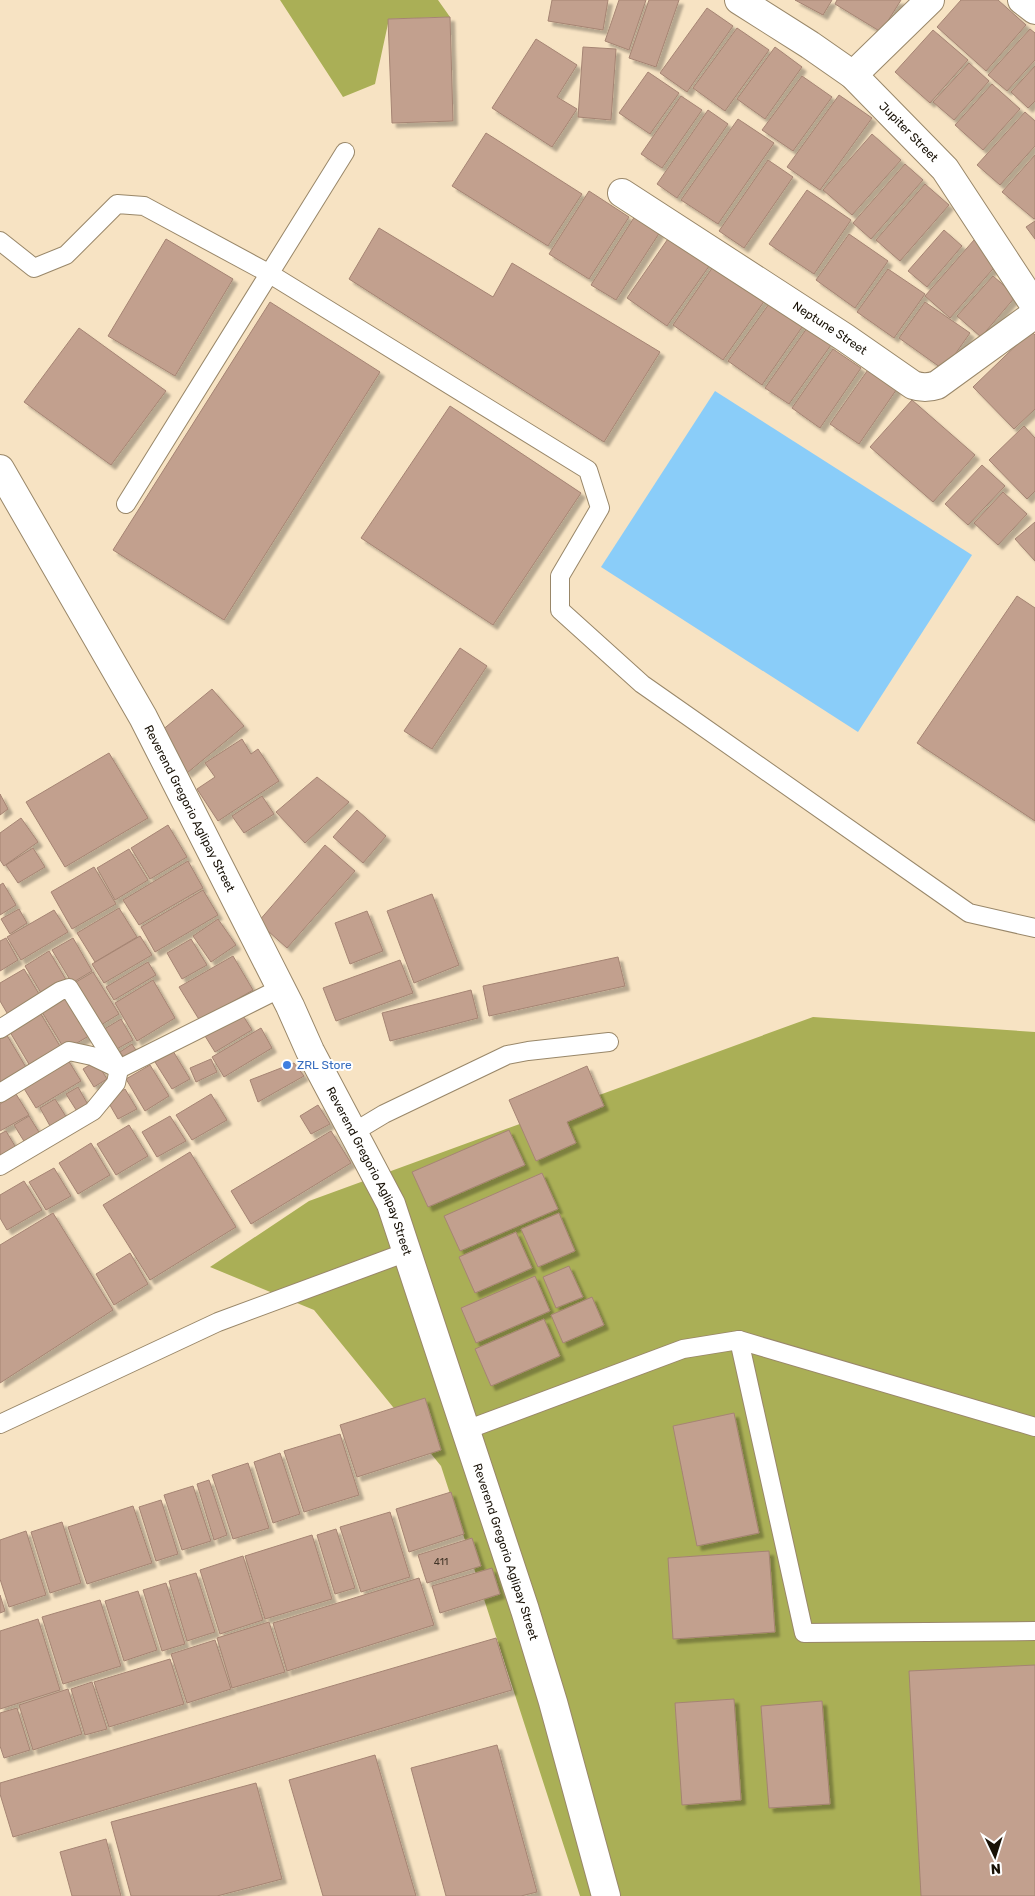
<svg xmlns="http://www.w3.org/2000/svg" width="1035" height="1896" font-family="Rubik,sans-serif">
  <defs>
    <filter id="shadow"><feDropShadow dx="4.5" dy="4.5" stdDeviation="1" flood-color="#0004"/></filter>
  </defs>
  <rect width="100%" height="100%" fill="#f7e3c3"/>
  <g fill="#aaaf56">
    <polygon points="280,0 438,0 450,17 389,19 375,84 343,97"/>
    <polygon points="813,1017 1035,1032 1035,1896 580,1896 441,1466 314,1310 210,1267 309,1201"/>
  </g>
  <polygon fill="#8acdf9" points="715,391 972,555 858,732 601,567"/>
  <g fill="#c2a08e" stroke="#a58473" filter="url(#shadow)">
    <polygon points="552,0 608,0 603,30 548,21"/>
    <polygon points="619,0 646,0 629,50 605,41"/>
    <polygon points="649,0 679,0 656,67 629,58"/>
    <polygon points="795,0 832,0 823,15"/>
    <polygon points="837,0 901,0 881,32 835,4"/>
    <polygon points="961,0 998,0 1026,25 986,71 937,27"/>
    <polygon points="707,8 733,26 687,92 660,73"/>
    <polygon points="450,17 453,121 392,123 388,19"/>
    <polygon points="737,28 769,50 725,111 693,88"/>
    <polygon points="1030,29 1035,33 1035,60 1007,91 988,75"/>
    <polygon points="933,30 968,60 930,103 895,72"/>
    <polygon points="536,39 577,65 557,97 577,109 552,147 492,108"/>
    <polygon points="583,47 616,49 611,120 578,117"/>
    <polygon points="775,47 802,67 765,119 737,99"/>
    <polygon points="969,63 989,81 954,120 933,102"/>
    <polygon points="1035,66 1035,101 1028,108 1011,92"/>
    <polygon points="648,72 679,93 650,134 619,113"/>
    <polygon points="802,76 832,97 793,151 762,130"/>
    <polygon points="992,84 1020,109 983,150 955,125"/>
    <polygon points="839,95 872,118 820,190 787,167"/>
    <polygon points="681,96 702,110 662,168 641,154"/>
    <polygon points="708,110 728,124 677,198 657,184"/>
    <polygon points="1025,112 1035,121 1035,146 1000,185 977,165"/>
    <polygon points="738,119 774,143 718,224 681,200"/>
    <polygon points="486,133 582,194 548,246 452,186"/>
    <polygon points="872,134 901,160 852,215 823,190"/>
    <polygon points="1035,155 1035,218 1034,219 1002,192"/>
    <polygon points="768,160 793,177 744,248 719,231"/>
    <polygon points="905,164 923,180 871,239 853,223"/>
    <polygon points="925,184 949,205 900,261 876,240"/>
    <polygon points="807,190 851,220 814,274 769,244"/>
    <polygon points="589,191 629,217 589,279 549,254"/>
    <polygon points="635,216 660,232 616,300 591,285"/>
    <polygon points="1035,221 1035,239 1026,227"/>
    <polygon points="379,228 493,297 512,263 660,352 604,442 349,279"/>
    <polygon points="944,230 962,246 927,287 908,271"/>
    <polygon points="672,233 712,262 667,326 627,298"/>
    <polygon points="849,234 888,261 855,308 816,280"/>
    <polygon points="166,239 233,279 175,376 108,336"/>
    <polygon points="974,240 999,262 950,318 925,296"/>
    <polygon points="719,258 770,293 723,360 673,325"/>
    <polygon points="888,269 925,294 894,338 857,312"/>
    <polygon points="993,276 1016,296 981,337 957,316"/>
    <polygon points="774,297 807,320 762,385 728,361"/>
    <polygon points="270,302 380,372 224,620 113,550"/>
    <polygon points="925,302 970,333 944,370 899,338"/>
    <polygon points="79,328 166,391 111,465 24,402"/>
    <polygon points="807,328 831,345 789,404 765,388"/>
    <polygon points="1031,331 1035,335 1035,409 1014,429 973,387"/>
    <polygon points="833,349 861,368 820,428 792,408"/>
    <polygon points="872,364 901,383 859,444 830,424"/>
    <polygon points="912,400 975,455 933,502 870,447"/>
    <polygon points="450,406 581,493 493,625 361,538"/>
    <polygon points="1024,426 1035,438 1035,491 1027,499 989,460"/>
    <polygon points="982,465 1005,486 968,525 945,504"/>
    <polygon points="1003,492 1027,514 998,545 974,523"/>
    <polygon points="1035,522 1035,561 1015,539"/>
    <polygon points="1017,596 1035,608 1035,821 917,743"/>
    <polygon points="460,648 487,666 432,749 404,731"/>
    <polygon points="212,689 244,726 187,773 155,736"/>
    <polygon points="242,739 251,754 258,749 279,781 218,821 197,789 215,777 205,763"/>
    <polygon points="109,753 148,818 65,867 26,802"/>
    <polygon points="317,777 349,802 305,843 276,812"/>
    <polygon points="0,794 8,809 0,815"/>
    <polygon points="262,796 274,814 244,833 232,816"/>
    <polygon points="357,810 386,836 363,863 333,837"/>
    <polygon points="21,818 38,842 4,866 0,860 0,833"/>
    <polygon points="168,825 187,857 150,879 131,848"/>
    <polygon points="325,845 355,871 287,948 258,922"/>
    <polygon points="33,848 45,867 18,883 6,865"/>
    <polygon points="129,849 148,880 115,900 97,868"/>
    <polygon points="188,861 203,888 139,925 123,900"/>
    <polygon points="94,867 116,904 72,929 51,892"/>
    <polygon points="3,883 16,905 0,915 0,885"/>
    <polygon points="203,890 218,915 155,952 141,927"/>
    <polygon points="432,894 459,965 414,983 387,911"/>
    <polygon points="119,908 137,937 95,962 77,933"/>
    <polygon points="19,909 27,923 10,934 1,919"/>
    <polygon points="54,910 68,932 21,960 7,937"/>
    <polygon points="367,911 383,951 350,964 335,923"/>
    <polygon points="218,919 236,945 211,962 193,936"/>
    <polygon points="140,936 152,955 104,983 92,964"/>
    <polygon points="6,938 18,960 0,971 0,941"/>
    <polygon points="73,938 92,971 72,983 52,950"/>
    <polygon points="191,939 207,965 182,979 167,953"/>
    <polygon points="49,951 68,983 44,998 25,966"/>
    <polygon points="233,956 253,990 200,1021 179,987"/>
    <polygon points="618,957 625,986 489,1016 483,986"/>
    <polygon points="400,960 413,993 336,1021 323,988"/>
    <polygon points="148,962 156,975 114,1000 106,987"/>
    <polygon points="24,969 42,999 10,1018 0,1001 0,983"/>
    <polygon points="93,972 119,1014 96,1028 71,985"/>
    <polygon points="153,980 175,1018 137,1041 115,1003"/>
    <polygon points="68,990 94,1033 65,1050 39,1007"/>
    <polygon points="471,990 478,1018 390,1041 382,1013"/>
    <polygon points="38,1009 64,1053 33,1071 7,1027"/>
    <polygon points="242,1014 252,1030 215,1052 205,1036"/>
    <polygon points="121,1019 133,1040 113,1051 101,1031"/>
    <polygon points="261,1028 272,1048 224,1077 212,1057"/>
    <polygon points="5,1032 30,1074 0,1092 0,1034"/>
    <polygon points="132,1044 139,1055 127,1062 120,1052"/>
    <polygon points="173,1051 190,1079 172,1089 155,1062"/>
    <polygon points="65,1055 81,1081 36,1108 20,1082"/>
    <polygon points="211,1059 217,1072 196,1082 190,1068"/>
    <polygon points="96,1061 107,1079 94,1087 83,1069"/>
    <polygon points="294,1063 304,1076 258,1102 250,1080"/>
    <polygon points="150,1065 169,1096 145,1111 126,1079"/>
    <polygon points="587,1066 604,1106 567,1122 576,1143 536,1161 509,1100"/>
    <polygon points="78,1087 91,1110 80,1116 66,1094"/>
    <polygon points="125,1089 137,1109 118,1119 107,1100"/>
    <polygon points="16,1094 29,1115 0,1131 0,1104"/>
    <polygon points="211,1094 227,1120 192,1140 176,1115"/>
    <polygon points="55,1099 70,1123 54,1133 40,1108"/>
    <polygon points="318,1105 330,1124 311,1134 300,1116"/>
    <polygon points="29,1116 42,1137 27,1146 14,1125"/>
    <polygon points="170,1116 186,1141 157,1157 142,1132"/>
    <polygon points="129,1125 148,1156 116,1175 97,1144"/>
    <polygon points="509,1130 525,1165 428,1207 412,1172"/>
    <polygon points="6,1131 18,1151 0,1161 0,1134"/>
    <polygon points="331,1131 351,1163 251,1224 231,1191"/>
    <polygon points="91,1143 110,1175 78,1194 59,1163"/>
    <polygon points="190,1152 236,1227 150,1280 103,1205"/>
    <polygon points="54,1168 71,1196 46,1210 29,1182"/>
    <polygon points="542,1173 558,1209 460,1251 444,1216"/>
    <polygon points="24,1181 42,1210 7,1230 0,1218 0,1195"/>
    <polygon points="53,1213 113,1310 0,1383 0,1245"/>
    <polygon points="559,1213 575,1251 538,1267 521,1229"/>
    <polygon points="516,1232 532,1268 475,1293 459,1257"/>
    <polygon points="130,1253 148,1284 114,1305 96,1274"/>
    <polygon points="569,1266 583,1297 556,1308 543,1277"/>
    <polygon points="535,1276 550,1311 476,1343 461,1308"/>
    <polygon points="592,1297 604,1325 563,1343 551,1315"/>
    <polygon points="544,1319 560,1356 491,1386 475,1349"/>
    <polygon points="425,1398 441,1450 357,1477 340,1425"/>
    <polygon points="734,1413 759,1533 697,1546 673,1426"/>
    <polygon points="340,1434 359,1495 304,1512 284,1451"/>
    <polygon points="280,1453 300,1514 273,1523 254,1462"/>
    <polygon points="248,1463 269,1528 233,1539 212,1475"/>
    <polygon points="209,1480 227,1535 214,1540 197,1484"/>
    <polygon points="193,1486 211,1541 182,1550 164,1495"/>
    <polygon points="451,1492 464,1534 409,1552 396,1509"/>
    <polygon points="161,1500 178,1554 156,1561 139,1507"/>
    <polygon points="133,1506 152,1563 87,1584 68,1527"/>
    <polygon points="390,1512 410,1577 361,1592 340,1527"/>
    <polygon points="62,1522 81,1583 50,1593 31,1532"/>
    <polygon points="336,1529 355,1588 335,1594 317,1535"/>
    <polygon points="26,1531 46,1595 9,1607 0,1579 0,1540"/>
    <polygon points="312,1535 332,1599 265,1619 245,1556"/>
    <polygon points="472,1538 481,1566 427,1583 418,1555"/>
    <polygon points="769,1551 775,1632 673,1639 668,1558"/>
    <polygon points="243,1556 263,1620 220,1634 200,1570"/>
    <polygon points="492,1568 500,1594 440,1613 432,1586"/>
    <polygon points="196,1573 215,1632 187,1641 169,1581"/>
    <polygon points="419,1578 434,1625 287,1671 273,1623"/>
    <polygon points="166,1583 185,1644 162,1651 143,1590"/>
    <polygon points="138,1591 157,1650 124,1661 105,1601"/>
    <polygon points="0,1595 5,1611 0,1613"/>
    <polygon points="100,1600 121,1666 63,1684 42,1617"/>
    <polygon points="38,1619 60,1690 0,1709 0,1631"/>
    <polygon points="269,1622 285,1672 232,1688 217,1638"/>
    <polygon points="496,1638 512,1690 13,1837 0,1794 0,1783"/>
    <polygon points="215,1640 231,1689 187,1703 171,1654"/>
    <polygon points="170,1659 184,1704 109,1727 94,1682"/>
    <polygon points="1035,1665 1035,1896 921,1896 909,1671"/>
    <polygon points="92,1682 107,1729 85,1735 71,1689"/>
    <polygon points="68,1689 82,1734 33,1750 19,1705"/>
    <polygon points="734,1699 741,1800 682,1805 675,1703"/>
    <polygon points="822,1701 830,1804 769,1808 761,1706"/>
    <polygon points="17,1708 30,1750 4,1758 0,1746 0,1713"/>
    <polygon points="497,1745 537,1892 521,1896 446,1896 411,1768"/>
    <polygon points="375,1755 416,1896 323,1896 289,1780"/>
    <polygon points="256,1783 282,1879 217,1896 131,1896 111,1822"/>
    <polygon points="106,1839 121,1896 72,1896 60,1852"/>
  </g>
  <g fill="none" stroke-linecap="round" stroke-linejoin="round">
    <defs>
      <g id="lane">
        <polyline points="0,241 34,268 66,255 117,204 144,206 270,274 588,470 600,508 560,576 560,610 642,684 969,913 1035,928"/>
        <polyline points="126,504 345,152"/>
        <polyline points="0,1029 60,991 69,988 119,1069 116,1083 93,1111 0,1166"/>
        <polyline points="0,1093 69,1051 92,1056 119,1069 281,988"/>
        <polyline points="354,1132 384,1114 507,1055 528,1051 609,1042"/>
        <polyline points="739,1340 804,1633 1035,1631"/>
        <polyline points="0,1424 218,1322 407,1252"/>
        <polyline points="466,1430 683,1349 739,1340 1035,1427"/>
      </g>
      <g id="street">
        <path id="s1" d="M739,0L810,45L853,75L945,169L1035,306"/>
        <polyline points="1022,0 1035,10"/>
        <polyline points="853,75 930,0"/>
        <path id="s2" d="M622,193L844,337L913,385C922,388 928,388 937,385L1035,314"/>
      </g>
      <g id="secondary">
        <path id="s3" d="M0,469L143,717L290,1006L310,1051L391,1204L525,1610L553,1702L606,1896"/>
      </g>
    </defs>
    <use href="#lane" stroke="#998769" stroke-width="20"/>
    <use href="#street" stroke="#998769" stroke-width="30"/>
    <use href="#secondary" stroke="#998769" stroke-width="30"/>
    <use href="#lane" stroke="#fff" stroke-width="18"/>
    <use href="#street" stroke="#fff" stroke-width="28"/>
    <use href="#secondary" stroke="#fff" stroke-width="28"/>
  </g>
  <circle fill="#3f7fe0" stroke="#fff" stroke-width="2" cx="287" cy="1065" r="5"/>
  <g text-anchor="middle" stroke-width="4" stroke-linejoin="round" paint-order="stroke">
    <g font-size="10" fill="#423528">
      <text x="441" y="1565">411</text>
    </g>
    <g font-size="12" fill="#181106" stroke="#fff">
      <text dy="4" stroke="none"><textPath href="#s1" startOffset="216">Jupiter Street</textPath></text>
      <text dy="4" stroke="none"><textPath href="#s2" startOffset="248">Neptune Street</textPath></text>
      <text dy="4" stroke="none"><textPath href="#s3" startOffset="389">Reverend Gregorio Aglipay Street</textPath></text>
      <text dy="4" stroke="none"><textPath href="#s3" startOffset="794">Reverend Gregorio Aglipay Street</textPath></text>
      <text dy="4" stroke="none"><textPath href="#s3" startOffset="1199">Reverend Gregorio Aglipay Street</textPath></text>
    </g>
    <g font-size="12" fill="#366cbe" stroke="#fff" text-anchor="start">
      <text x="297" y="1069">ZRL Store</text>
    </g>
  </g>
  <g transform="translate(995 1856) rotate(176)" stroke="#ffffff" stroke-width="4" paint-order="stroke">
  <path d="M0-4L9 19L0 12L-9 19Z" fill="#181106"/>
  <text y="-8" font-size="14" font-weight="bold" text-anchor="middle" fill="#181106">N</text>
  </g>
</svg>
